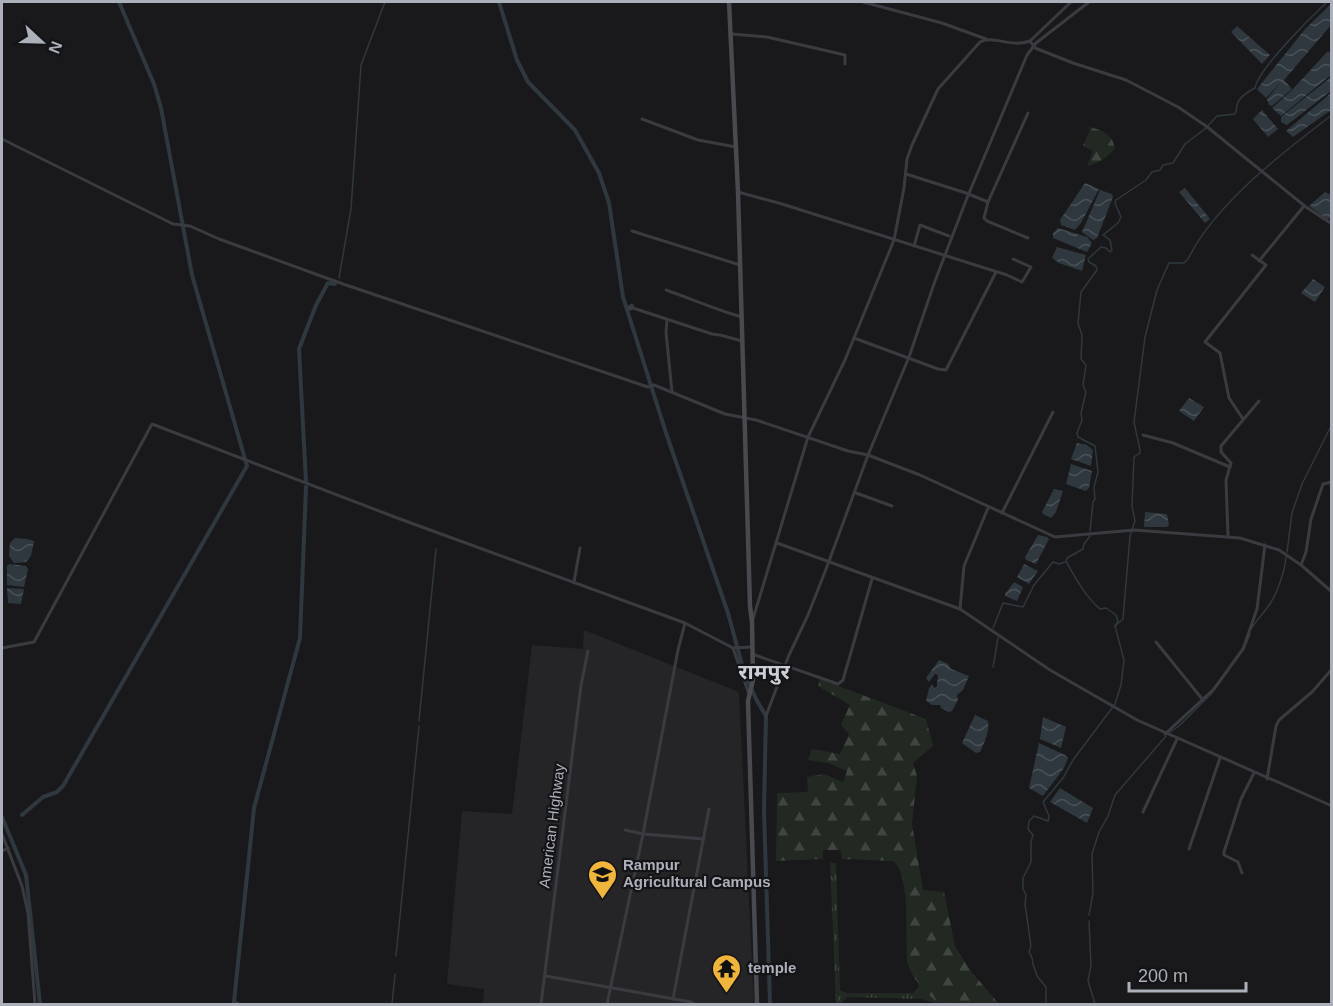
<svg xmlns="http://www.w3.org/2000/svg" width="1333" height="1006" font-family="Helvetica,'Noto Sans Devanagari',sans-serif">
  <defs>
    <pattern id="grass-tufts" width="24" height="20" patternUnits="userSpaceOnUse" patternTransform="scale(1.5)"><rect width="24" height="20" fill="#212922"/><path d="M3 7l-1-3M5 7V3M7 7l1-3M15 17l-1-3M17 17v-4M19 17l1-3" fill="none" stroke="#3f4640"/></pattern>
    <pattern id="forest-firs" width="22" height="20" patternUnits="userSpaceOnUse" patternTransform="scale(1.5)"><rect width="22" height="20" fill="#212922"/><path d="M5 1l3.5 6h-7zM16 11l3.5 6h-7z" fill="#3f4640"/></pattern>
    <pattern id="water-waves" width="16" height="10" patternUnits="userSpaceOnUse" patternTransform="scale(1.5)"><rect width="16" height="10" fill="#2f383f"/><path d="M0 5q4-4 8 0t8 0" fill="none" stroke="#4a5259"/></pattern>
  </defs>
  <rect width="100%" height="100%" fill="#19191b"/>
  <polygon fill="#252528" points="584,630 739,692 754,1004 483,1004 484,989 447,984 462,811 512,814 532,645 583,649"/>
  <polygon fill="url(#grass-tufts)" points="830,863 836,863 840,990 846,993 913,993 919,987 918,984 939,1004 921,999 847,997 841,1004 836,1004"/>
  <g fill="url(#forest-firs)">
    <path d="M1089,127C1102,130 1112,134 1115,148C1108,157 1098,164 1087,166L1093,151L1083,146L1090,130Z"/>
    <path d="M820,679L926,719L933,746L913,763L917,776L912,824L923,890L944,892L955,946L970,970L999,1004H939C925,991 912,980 907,961C905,939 911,874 893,861L842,859L841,850H823V859L776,861L777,793L808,792L807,777L824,774L843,782L847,771L828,763L808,760L812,749L840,754L849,734L841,725L850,705L818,686Z"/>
  </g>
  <g fill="url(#water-waves)">
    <polygon points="1330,5 1331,25 1284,80 1292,89 1272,106 1269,105 1267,99 1282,81 1266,98 1257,89 1306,28"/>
    <polygon points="1237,26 1270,55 1262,64 1231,32"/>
    <polygon points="1328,51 1331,54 1331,75 1281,116 1272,108 1292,90"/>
    <polygon points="1331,77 1331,91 1287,125 1281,122 1281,117"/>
    <polygon points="1331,93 1331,110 1293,137 1286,131"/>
    <polygon points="1262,110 1278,129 1268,137 1253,119"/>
    <polygon points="1085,183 1099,189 1081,223 1075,230 1061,225 1060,220"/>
    <polygon points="1185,188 1210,219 1205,223 1179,192"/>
    <polygon points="1100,190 1112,194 1113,197 1097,238 1093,240 1082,232"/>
    <polygon points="1325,192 1331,195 1331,216 1328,220 1309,206"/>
    <polygon points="1058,228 1087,237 1092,243 1087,252 1053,238 1053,233"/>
    <polygon points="1057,247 1086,255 1082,271 1059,263 1052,258"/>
    <polygon points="1313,279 1325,287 1315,302 1301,293"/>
    <polygon points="1189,398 1204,407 1194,421 1179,411"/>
    <polygon points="1077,443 1087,445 1093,450 1091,466 1071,459"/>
    <polygon points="1071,464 1092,471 1089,488 1086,491 1066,484"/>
    <polygon points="1054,489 1063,491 1056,512 1051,518 1043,514 1042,512"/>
    <polygon points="1145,512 1167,514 1169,525 1167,527 1144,527"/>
    <polygon points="1038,535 1047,537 1049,539 1036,564 1026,560 1025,557"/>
    <polygon points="15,538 27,539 34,541 31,556 26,562 14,563 9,556 10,543"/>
    <polygon points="9,564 26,566 28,569 24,587 7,585 7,566"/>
    <polygon points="1024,564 1038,571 1029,584 1017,577"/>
    <polygon points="1014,582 1023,587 1017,601 1005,596 1005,594"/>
    <polygon points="7,588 24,589 21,604 8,603"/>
    <polygon points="939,660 948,664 951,669 969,676 963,690 957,695 958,700 952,711 949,712 941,708 940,705 932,705 926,701 929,688 932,685 935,688 937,686 938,675 935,674 929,682 926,678"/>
    <path d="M975,715L988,721C990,730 984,744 980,752L976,753L962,743Z"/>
    <polygon points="1043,717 1066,727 1061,748 1040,739"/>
    <polygon points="1039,743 1065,755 1068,758 1064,768 1043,796 1029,788"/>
    <polygon points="1060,788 1093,808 1087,823 1050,802"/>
  </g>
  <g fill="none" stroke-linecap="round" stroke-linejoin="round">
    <g stroke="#2f383f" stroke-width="1.5">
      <polyline points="339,278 351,209 361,65 385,2"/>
      <path d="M1090,531L1093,502L1095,499L1094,487L1098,472L1095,446L1078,437L1077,433L1082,420L1081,413L1086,392L1083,385L1086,365L1081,359L1082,335L1078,323L1081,292L1097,270L1096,266L1089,262L1088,259L1101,247L1106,248L1110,252L1112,250L1110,240L1103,235L1118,223L1121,217L1115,203L1116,200L1146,180L1152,172L1160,170L1163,165L1173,163L1185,144L1205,129L1217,116L1235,114C1237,111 1236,108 1237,105C1239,97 1248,92 1255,88C1259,68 1311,17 1327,2"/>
      <polyline points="1287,552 1292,513 1302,484 1332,424"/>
      <path d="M1115,626L1123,619L1130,536L1135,521L1132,506L1134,457L1140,453V450L1134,422L1145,337L1157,290L1169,263H1184L1188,259C1215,204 1283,152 1332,115"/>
      <polyline points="993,628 1003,603 1023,607 1034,585 1053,562 1059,564 1065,562"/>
      <path d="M1251,629C1258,618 1265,612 1271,602C1278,591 1285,570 1286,557"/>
      <polyline points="1244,649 1250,634"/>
      <polyline points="993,667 998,638"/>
      <polyline points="419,721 436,549"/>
      <polyline points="1170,732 1179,726 1213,692"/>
      <polyline points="1089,915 1093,893 1092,854 1099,832 1108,816 1115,795 1166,736"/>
      <polyline points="1089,921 1091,966 1088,981 1095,1004"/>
      <polyline points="396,956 419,726"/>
      <polyline points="392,1004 395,974"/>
      <path d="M1046,1004V987L1037,976L1033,964L1032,958L1029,952L1031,946L1025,904L1026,895L1023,889V878L1031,862V842L1033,835L1028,829L1029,821L1034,816L1048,821L1049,816L1043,802L1063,778L1073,760L1115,704L1121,685L1124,660L1115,626L1118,621L1116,615L1106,608L1100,609C1085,596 1076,579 1066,561L1067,558L1083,549L1084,544L1090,536"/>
    </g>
    <g stroke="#2f383f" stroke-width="4">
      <polyline points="499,2 517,60 528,82 575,130 599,173 609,203 623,297 666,433 728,613 744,672 756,699 766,716 764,810 770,1004"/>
      <polyline points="306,482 299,349 316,305 328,283 335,284"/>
      <polyline points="22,815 43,797 57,792 63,786 247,466 192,275 161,108 154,84 119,2"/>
      <polyline points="2,817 26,875 40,1004"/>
      <polyline points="238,1004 234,1002 254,808 300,638 306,487"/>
    </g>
    <g stroke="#3a3b40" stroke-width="3">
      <polyline points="863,2 942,23 986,39"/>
      <polyline points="732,34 767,37 845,55 845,64"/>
      <polyline points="1030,41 1035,48 1073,63 1126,80 1178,107 1206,126 1306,207 1332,224"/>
      <polyline points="642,119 698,140 736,147"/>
      <polyline points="2,139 173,224 190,226 219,239 343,284 639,384 648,387 654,385 725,414 756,420 848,451 868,455 920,475 1055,537 1134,530 1240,538 1279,550 1301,565 1332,592"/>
      <polyline points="906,174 966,193 988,202 1028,113"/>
      <polyline points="738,192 782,204 1007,275 1022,282 1031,267 1013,259"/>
      <polyline points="988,202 984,218 987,221 1028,238"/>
      <polyline points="632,231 740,265"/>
      <polyline points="914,246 920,225 949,236"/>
      <polyline points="1259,261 1304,206"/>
      <path d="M666,290C692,299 716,310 742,317"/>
      <polygon points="632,305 633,308 630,309 629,307"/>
      <polyline points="633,308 712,334 720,335 742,341"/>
      <polyline points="667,320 666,332 672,392"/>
      <polyline points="854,338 938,369 946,370 996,272"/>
      <polyline points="1243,419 1229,398 1220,353 1205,342 1266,265 1252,255"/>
      <polyline points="1143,435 1173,443 1230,467"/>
      <polyline points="856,493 892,506"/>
      <polyline points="1002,513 1053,412"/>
      <polyline points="1228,536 1226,480 1231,463 1221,452 1221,446 1259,401"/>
      <polyline points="777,543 960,609 1050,670 1137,720 1332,806"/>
      <polyline points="1301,565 1306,552 1311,519 1323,484 1332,482"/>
      <polyline points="574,582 580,548"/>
      <polyline points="960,609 964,566 988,508"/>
      <path d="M753,619L808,437L845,360L894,240L904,188L907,159L912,145L938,89L980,42C993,35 1011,48 1030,41L1071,2"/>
      <polyline points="1156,642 1203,700"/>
      <polyline points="2,648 34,642 152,424 400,519 685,623 733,648 751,647"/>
      <polyline points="733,648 749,694"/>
      <polyline points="752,654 838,684 843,680 872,579"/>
      <polyline points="766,716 789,655 808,615 828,564 868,455 909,357 935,281 967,198 1027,55 1036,43 1089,2"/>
      <polyline points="1165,734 1214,689 1243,649 1257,609 1265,545"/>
      <polyline points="1267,779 1276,726 1279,720 1312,692 1332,669"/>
      <polyline points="1143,812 1177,739"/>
      <polyline points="625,830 643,834 704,839"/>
      <polyline points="2,834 22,886 28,913 35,1004"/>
      <polyline points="1189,849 1220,758"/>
      <polyline points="2,851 8,848"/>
      <polyline points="1242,873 1238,862 1224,855 1224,852 1241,799 1254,773"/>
      <polyline points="546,976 691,1002 694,1004"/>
      <polyline points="673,999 709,809"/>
      <polyline points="541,1004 581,685 588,651"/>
      <polyline points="607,1004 643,834 678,650 685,623"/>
    </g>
    <polyline stroke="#484a50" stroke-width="4.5" points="729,2 738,192 750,606 752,622 753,680 748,701 757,1004"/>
  </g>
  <defs>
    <symbol id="university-pin" viewBox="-11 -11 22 30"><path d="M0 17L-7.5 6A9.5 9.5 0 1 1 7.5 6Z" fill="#efb53d" stroke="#141416"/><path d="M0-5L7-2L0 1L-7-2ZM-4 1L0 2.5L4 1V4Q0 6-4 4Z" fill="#111"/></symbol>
    <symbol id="temple-pin" viewBox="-11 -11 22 30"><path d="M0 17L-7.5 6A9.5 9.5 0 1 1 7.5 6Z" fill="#efb53d" stroke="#141416"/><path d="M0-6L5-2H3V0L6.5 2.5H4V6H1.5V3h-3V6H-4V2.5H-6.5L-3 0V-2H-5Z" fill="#111"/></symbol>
  </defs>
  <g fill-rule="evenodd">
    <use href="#university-pin" x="586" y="858" width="33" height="45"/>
    <use href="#temple-pin" x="710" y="952" width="33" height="45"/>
  </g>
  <g text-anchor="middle" stroke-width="4.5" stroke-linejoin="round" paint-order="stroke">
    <g font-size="15" fill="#acb0ba" stroke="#141416">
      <text transform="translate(552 826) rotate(-83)" y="5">American Highway</text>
    </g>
    <g font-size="15" font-weight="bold" fill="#acb0ba" stroke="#141416" text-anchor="start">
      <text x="623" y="870">Rampur<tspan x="623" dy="17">Agricultural Campus</tspan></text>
      <text x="748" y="973">temple</text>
    </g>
    <g font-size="21" font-weight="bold" fill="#cdcfd7" stroke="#141416">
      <text x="764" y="679">रामपुर</text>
    </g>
  </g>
  <rect width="1333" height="1006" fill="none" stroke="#acb0ba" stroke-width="6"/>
  <g transform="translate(42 42) rotate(112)" stroke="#141416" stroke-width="4.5" paint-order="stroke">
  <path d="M0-4.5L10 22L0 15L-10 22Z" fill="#acb0ba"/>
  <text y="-9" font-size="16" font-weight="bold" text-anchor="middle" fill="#acb0ba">N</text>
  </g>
  <path d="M1129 982v9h117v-9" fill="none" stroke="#acb0ba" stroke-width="3"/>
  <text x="1138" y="982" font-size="18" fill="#acb0ba" stroke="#141416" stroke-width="4.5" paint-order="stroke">200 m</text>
</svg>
